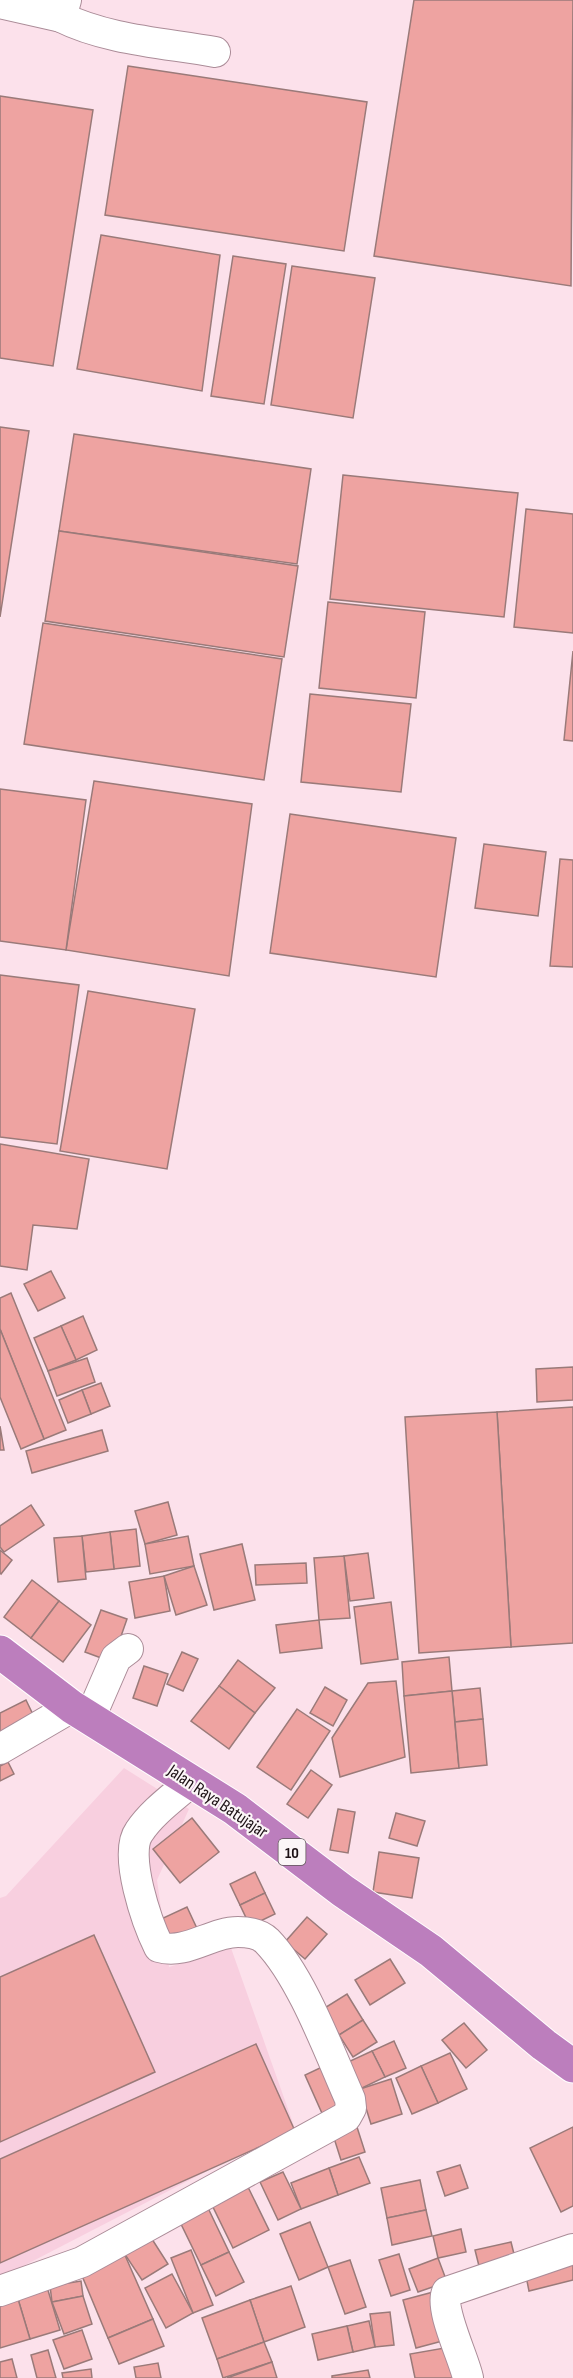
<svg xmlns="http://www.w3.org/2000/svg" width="573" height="2378" font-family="'Sofia Sans Condensed',sans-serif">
  <rect width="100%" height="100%" fill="#fce1eb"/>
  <polygon fill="#f8cfdf" points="124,1768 189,1809 157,1880 169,1967 231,1948 294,2126 0,2278 0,1898 6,1896"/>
  <g fill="#eea3a1" stroke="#9a7a79" stroke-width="1.5">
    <polygon points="414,0 573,0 571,286 374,256"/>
    <polygon points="128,66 367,102 344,251 105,215"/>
    <polygon points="0,96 93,110 53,366 0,358"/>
    <polygon points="101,235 220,255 202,391 77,369"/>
    <polygon points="233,256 286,264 264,404 211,396"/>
    <polygon points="292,266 375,278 353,418 271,405"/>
    <polygon points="0,427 29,431 0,617"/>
    <polygon points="74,434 311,469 297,564 59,531"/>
    <polygon points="343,475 518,493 504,617 330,599"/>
    <polygon points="526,509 573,514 573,633 514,627"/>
    <polygon points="59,531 298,566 284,657 45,621"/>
    <polygon points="328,602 425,612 416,698 319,688"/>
    <polygon points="43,623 282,659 264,780 24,744"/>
    <polygon points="573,651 573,741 564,740"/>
    <polygon points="310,694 411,704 401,792 301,782"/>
    <polygon points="94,781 252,804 229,976 66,950"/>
    <polygon points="0,789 86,800 66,950 0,941"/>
    <polygon points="290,814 456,838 436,977 270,953"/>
    <polygon points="484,844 546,852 538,916 475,908"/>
    <polygon points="560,859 573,860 573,967 550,966"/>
    <polygon points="0,975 79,985 57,1144 0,1137"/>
    <polygon points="88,991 195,1009 167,1169 60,1151"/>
    <polygon points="0,1144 89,1159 77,1229 33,1225 27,1270 0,1266"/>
    <polygon points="51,1271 65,1298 38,1311 24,1284"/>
    <polygon points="11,1293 66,1430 44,1439 0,1329 0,1298"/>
    <polygon points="83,1316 97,1350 76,1360 61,1326"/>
    <polygon points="61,1326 76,1360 48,1371 34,1338"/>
    <polygon points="0,1329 44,1439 21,1449 0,1397"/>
    <polygon points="87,1358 95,1382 57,1396 48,1371"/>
    <polygon points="573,1367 573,1400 537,1402 536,1369"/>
    <polygon points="101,1383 110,1406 91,1414 82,1390"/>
    <polygon points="82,1390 91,1414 68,1423 59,1400"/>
    <polygon points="573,1407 573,1643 511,1647 497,1412"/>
    <polygon points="497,1412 511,1647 419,1653 405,1417"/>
    <polygon points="0,1426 4,1450 0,1450"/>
    <polygon points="102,1430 108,1451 32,1473 26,1451"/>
    <polygon points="168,1502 177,1535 145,1544 135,1511"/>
    <polygon points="31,1505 44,1525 4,1552 0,1547 0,1526"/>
    <polygon points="136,1529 140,1566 114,1569 110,1532"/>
    <polygon points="110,1532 114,1569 86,1572 82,1536"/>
    <polygon points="82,1536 86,1579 58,1582 54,1538"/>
    <polygon points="188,1536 194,1566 150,1574 145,1544"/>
    <polygon points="242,1544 255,1600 214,1610 200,1554"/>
    <polygon points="0,1550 12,1560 1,1574 0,1573"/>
    <polygon points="368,1553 374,1598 350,1601 344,1556"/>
    <polygon points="344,1556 350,1618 319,1620 314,1558"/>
    <polygon points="306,1563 307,1583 256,1585 255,1565"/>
    <polygon points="194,1566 207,1605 176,1615 164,1576"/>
    <polygon points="164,1576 170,1611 135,1618 129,1582"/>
    <polygon points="32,1580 59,1601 31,1638 4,1617"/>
    <polygon points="59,1601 91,1625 63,1662 31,1638"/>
    <polygon points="391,1602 398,1659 361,1664 354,1607"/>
    <polygon points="101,1610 127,1619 112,1662 85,1652"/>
    <polygon points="319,1620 322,1648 280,1653 276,1625"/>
    <polygon points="182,1652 198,1659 183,1691 167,1684"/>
    <polygon points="449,1657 452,1691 404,1696 402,1662"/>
    <polygon points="238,1660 275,1688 255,1713 219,1686"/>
    <polygon points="144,1666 168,1674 157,1706 133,1698"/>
    <polygon points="396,1681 405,1757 340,1777 332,1738 368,1683"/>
    <polygon points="219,1686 255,1713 229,1749 191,1721"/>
    <polygon points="325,1687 347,1700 333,1726 310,1713"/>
    <polygon points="480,1688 483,1719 455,1722 452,1691"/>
    <polygon points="452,1691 459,1768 411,1773 404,1696"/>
    <polygon points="26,1700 38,1725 0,1744 0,1713"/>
    <polygon points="297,1709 330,1731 291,1790 257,1767"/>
    <polygon points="483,1719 487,1765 459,1768 455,1722"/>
    <polygon points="8,1762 14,1774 0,1781 0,1766"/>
    <polygon points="311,1770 332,1785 308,1818 287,1804"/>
    <polygon points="338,1809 355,1812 348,1853 330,1850"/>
    <polygon points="396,1813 425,1821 417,1846 389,1838"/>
    <polygon points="192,1818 219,1852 180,1883 153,1849"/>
    <polygon points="379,1852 419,1858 412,1898 373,1892"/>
    <polygon points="255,1872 265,1893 240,1905 230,1884"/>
    <polygon points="265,1893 275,1914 250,1926 240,1905"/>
    <polygon points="187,1907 200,1935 174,1947 161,1919"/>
    <polygon points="307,1917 327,1934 305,1959 285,1942"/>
    <polygon points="94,1935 155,2072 0,2142 0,1977"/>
    <polygon points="390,1959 405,1983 370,2005 355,1980"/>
    <polygon points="347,1994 363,2020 339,2035 323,2009"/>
    <polygon points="363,2020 377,2042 353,2057 339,2035"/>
    <polygon points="464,2023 487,2050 466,2068 442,2040"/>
    <polygon points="394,2041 406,2068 385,2077 372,2051"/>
    <polygon points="256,2044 295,2131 0,2263 0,2159"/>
    <polygon points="372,2051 385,2077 360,2089 348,2062"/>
    <polygon points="450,2053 467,2089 438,2103 421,2066"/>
    <polygon points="421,2066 438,2103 412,2114 396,2078"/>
    <polygon points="322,2067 342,2112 325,2120 305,2075"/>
    <polygon points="391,2079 402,2114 371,2124 360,2089"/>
    <polygon points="356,2124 365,2152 341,2160 333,2135"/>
    <polygon points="573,2127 573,2206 561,2212 530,2148"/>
    <polygon points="359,2157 370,2183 338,2195 329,2168"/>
    <polygon points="460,2165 468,2188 445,2196 437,2172"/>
    <polygon points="329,2168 338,2195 301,2209 291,2183"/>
    <polygon points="283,2172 301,2209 278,2220 260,2182"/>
    <polygon points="420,2180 426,2210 387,2218 381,2188"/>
    <polygon points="247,2185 269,2230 233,2248 211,2203"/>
    <polygon points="208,2208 229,2252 201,2265 180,2222"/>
    <polygon points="426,2210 432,2236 392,2245 387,2218"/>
    <polygon points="310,2222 328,2267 299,2280 280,2234"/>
    <polygon points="461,2229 466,2252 438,2258 433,2236"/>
    <polygon points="150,2236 168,2264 142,2280 124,2253"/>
    <polygon points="511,2242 517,2266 481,2274 475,2250"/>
    <polygon points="191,2250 213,2305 193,2313 171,2258"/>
    <polygon points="229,2252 244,2282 216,2296 201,2265"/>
    <polygon points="124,2253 153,2319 108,2338 80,2271"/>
    <polygon points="399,2254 410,2290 391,2296 379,2260"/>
    <polygon points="438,2258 447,2282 418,2292 409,2269"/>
    <polygon points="350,2260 366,2307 345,2314 328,2267"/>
    <polygon points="573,2260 573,2280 529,2291 525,2271"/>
    <polygon points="172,2274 193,2313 166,2328 145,2288"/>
    <polygon points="81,2281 83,2296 52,2302 50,2286"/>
    <polygon points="291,2286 305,2327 264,2342 250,2300"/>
    <polygon points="47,2287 60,2330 30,2339 18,2299"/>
    <polygon points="437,2291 450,2339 416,2348 403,2300"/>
    <polygon points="83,2296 92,2324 64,2334 52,2302"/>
    <polygon points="18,2299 30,2339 0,2348 0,2306"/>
    <polygon points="250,2300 264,2342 217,2359 202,2318"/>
    <polygon points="390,2312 394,2345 375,2347 370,2314"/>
    <polygon points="153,2319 164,2346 119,2364 108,2338"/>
    <polygon points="369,2321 375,2347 353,2352 347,2326"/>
    <polygon points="347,2326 353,2352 318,2360 312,2334"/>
    <polygon points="82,2330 92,2359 64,2369 53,2340"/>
    <polygon points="264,2342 272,2362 223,2378 217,2359"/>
    <polygon points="450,2347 456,2378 415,2378 410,2354"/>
    <polygon points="48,2350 56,2378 37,2378 31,2355"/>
    <polygon points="12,2359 17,2378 0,2378 0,2362"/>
    <polygon points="272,2362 277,2378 227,2378"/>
    <polygon points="158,2363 161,2378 136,2378 134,2367"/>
    <polygon points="91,2369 92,2378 63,2378 62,2373"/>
    <polygon points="368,2370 370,2378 332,2378 332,2376"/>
  </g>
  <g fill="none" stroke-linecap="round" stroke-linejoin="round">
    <defs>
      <g id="minor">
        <path d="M66,0L61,17C107,40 165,43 215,52"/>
        <polyline points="0,3 61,17"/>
        <polyline points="90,1718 116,1658 128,1649"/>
        <polyline points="0,1749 72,1707"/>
        <path d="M0,2291L82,2262L346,2117L351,2108L350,2099C329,2052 302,1977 267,1941C259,1933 248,1932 238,1932C211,1932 186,1955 159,1947C147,1923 123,1854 139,1832C152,1812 175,1796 192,1781"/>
        <path d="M468,2378C464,2358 439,2309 447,2292L573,2249"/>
      </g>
      <polyline id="highway" points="0,1652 72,1707 235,1809 343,1891 431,1951 544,2045 573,2066"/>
    </defs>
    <use href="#minor" stroke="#ab8c98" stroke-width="32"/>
    <use href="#highway" stroke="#fff" stroke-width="35"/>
    <use href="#minor" stroke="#fff" stroke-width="30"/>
    <use href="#highway" stroke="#bc7ebd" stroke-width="33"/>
  </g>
  <g text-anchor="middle" stroke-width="4.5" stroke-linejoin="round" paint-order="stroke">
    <rect fill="#fbf5f7" stroke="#5f5559" stroke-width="1.5" x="278.5" y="1839" width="27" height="26" rx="4.5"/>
    <g font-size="16" font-weight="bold" fill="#1c1115">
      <text x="292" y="1858">10</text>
    </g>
    <g font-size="18" fill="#1c1115" stroke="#fbf5f7">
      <text transform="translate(218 1801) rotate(34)" y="6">Jalan Raya Batujajar</text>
    </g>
  </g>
</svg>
